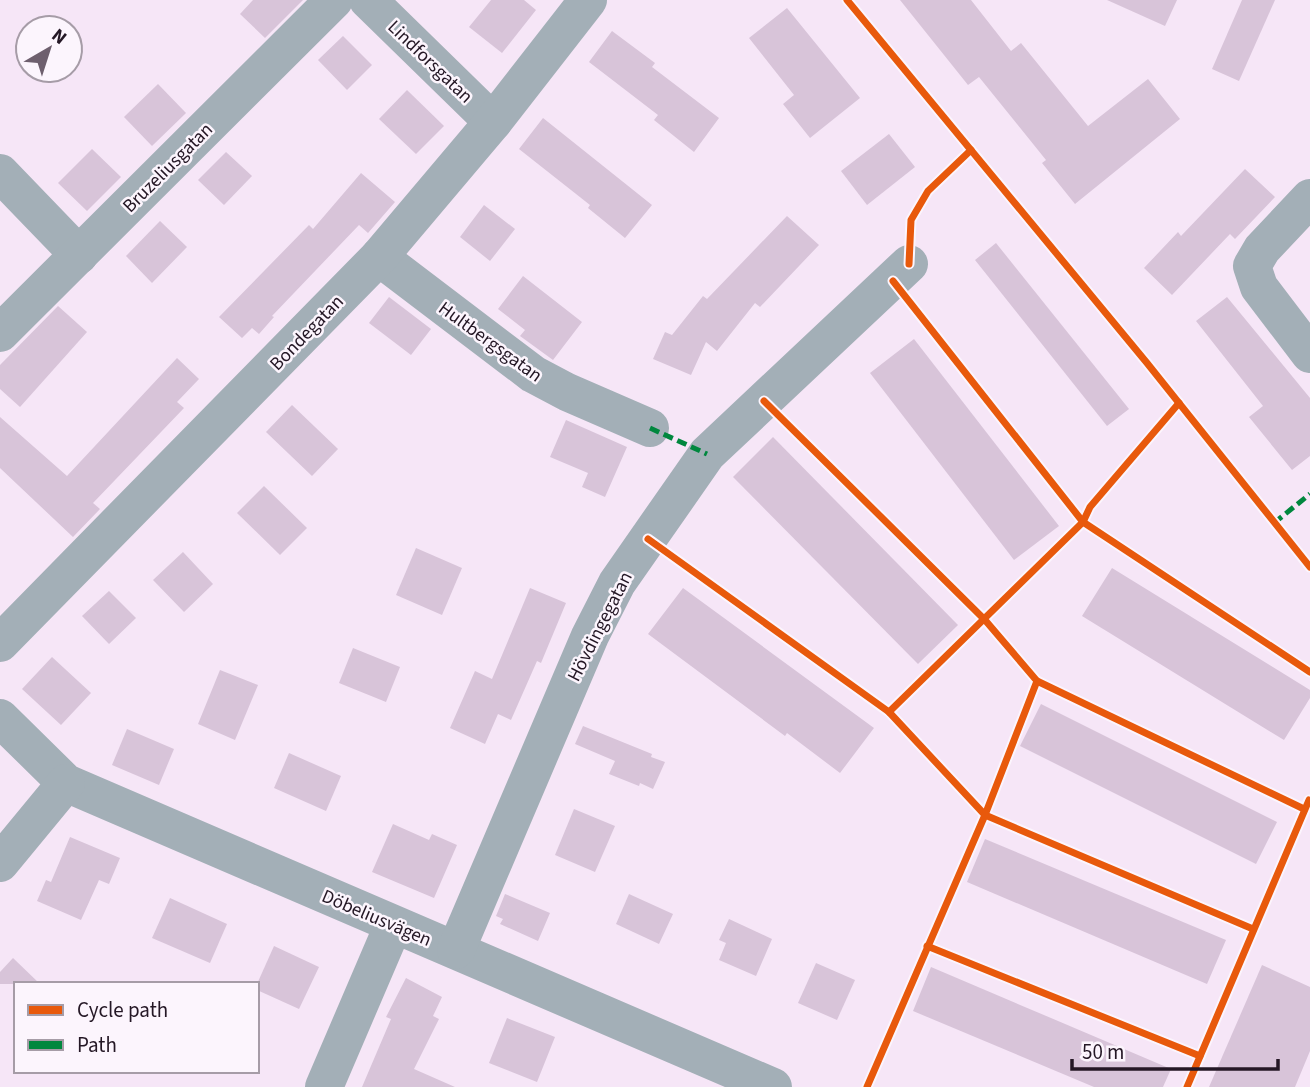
<svg xmlns="http://www.w3.org/2000/svg" width="1310" height="1087" font-family="'Source Sans 3',sans-serif">
  <rect width="100%" height="100%" fill="#f6e6f7"/>
  <g fill="#d8c4d9">
    <polygon points="253,0 303,0 265,38 240,14"/>
    <polygon points="491,0 524,0 536,10 502,53 469,27"/>
    <polygon points="900,0 971,0 1011,51 1021,43 1088,126 1148,79 1180,119 1075,204 1042,163 1046,160 979,77 968,85"/>
    <polygon points="1107,0 1177,0 1165,26"/>
    <polygon points="1242,0 1275,0 1239,81 1212,69"/>
    <polygon points="787,8 860,98 810,138 783,104 794,95 749,38"/>
    <polygon points="612,31 655,63 652,67 719,118 694,152 654,120 658,115 589,62"/>
    <polygon points="343,36 372,65 347,90 318,60"/>
    <polygon points="158,84 186,113 152,146 124,117"/>
    <polygon points="407,90 444,126 416,154 379,119"/>
    <polygon points="543,118 652,205 625,238 588,208 590,205 519,149"/>
    <polygon points="889,134 915,167 867,205 841,171"/>
    <polygon points="92,149 121,177 87,211 58,183"/>
    <polygon points="226,152 252,176 224,205 198,180"/>
    <polygon points="1245,169 1275,197 1235,239 1230,234 1172,295 1144,268 1178,232 1181,236"/>
    <polygon points="361,173 395,202 368,233 359,225 272,316 274,317 259,334 252,328 242,338 219,317 309,225 313,229"/>
    <polygon points="484,205 515,229 490,261 460,237"/>
    <polygon points="787,216 819,245 760,307 755,303 717,351 706,342 691,375 653,359 665,332 672,335 703,296 707,299"/>
    <polygon points="160,221 187,247 152,283 126,256"/>
    <polygon points="996,243 1129,409 1107,426 975,260"/>
    <polygon points="523,276 582,322 553,360 520,336 525,330 498,309"/>
    <polygon points="389,297 431,329 411,355 369,323"/>
    <polygon points="1227,297 1310,398 1310,456 1292,470 1249,417 1263,406 1196,321"/>
    <polygon points="58,306 87,332 20,407 0,389 0,365"/>
    <polygon points="914,339 1059,526 1014,560 870,373"/>
    <polygon points="177,358 199,379 177,402 184,408 93,503 100,509 73,537 0,468 0,417 67,476"/>
    <polygon points="292,405 338,449 312,476 266,432"/>
    <polygon points="566,420 627,447 605,497 582,487 588,473 550,457"/>
    <polygon points="773,437 958,625 918,664 733,477"/>
    <polygon points="264,486 307,528 280,555 237,513"/>
    <polygon points="416,548 462,568 442,615 396,595"/>
    <polygon points="183,552 213,584 184,612 153,580"/>
    <polygon points="1112,568 1310,690 1310,698 1284,740 1082,616"/>
    <polygon points="530,588 566,603 541,663 537,661 511,720 498,714 485,744 450,728 475,671 492,679"/>
    <polygon points="683,588 874,728 840,773 787,733 785,736 648,634"/>
    <polygon points="109,591 136,618 109,644 82,616"/>
    <polygon points="353,648 400,667 386,702 339,683"/>
    <polygon points="52,657 91,693 61,725 22,689"/>
    <polygon points="220,670 258,685 235,740 198,724"/>
    <polygon points="1041,704 1277,822 1256,864 1020,746"/>
    <polygon points="583,726 652,754 651,757 665,762 653,789 640,783 639,786 609,774 615,761 575,744"/>
    <polygon points="127,729 174,749 159,785 112,765"/>
    <polygon points="289,753 341,776 326,811 274,788"/>
    <polygon points="574,809 615,826 595,872 555,855"/>
    <polygon points="393,824 429,840 432,834 457,845 434,898 372,872"/>
    <polygon points="70,837 120,858 109,884 99,880 81,920 37,901 46,880 51,882"/>
    <polygon points="985,839 1226,940 1207,984 967,882"/>
    <polygon points="505,894 550,913 538,941 500,924 503,919 496,916"/>
    <polygon points="629,894 673,914 659,944 616,924"/>
    <polygon points="170,898 227,924 210,963 152,938"/>
    <polygon points="729,919 772,939 756,976 719,960 726,943 719,940"/>
    <polygon points="274,946 319,967 299,1009 257,990 257,984"/>
    <polygon points="13,958 40,984 0,984 0,972"/>
    <polygon points="816,963 855,980 837,1020 798,1003"/>
    <polygon points="1262,965 1310,987 1310,1051 1295,1087 1209,1087"/>
    <polygon points="931,967 1171,1069 1163,1087 1094,1087 913,1011"/>
    <polygon points="406,978 442,997 433,1016 439,1019 414,1069 455,1087 362,1087 391,1019 386,1017"/>
    <polygon points="507,1018 555,1037 537,1082 489,1063"/>
  </g>
  <g fill="none" stroke-linecap="round" stroke-linejoin="round">
    <g stroke="#a3afb7" stroke-width="38">
      <polyline points="368,0 493,122"/>
      <polyline points="0,173 79,255"/>
      <polyline points="1310,198 1262,249 1252,266 1259,287 1310,354"/>
      <polyline points="379,257 533,374 567,392 650,428"/>
      <polyline points="0,333 334,0"/>
      <polyline points="0,643 379,257 493,122 588,0"/>
      <polyline points="0,718 66,783 773,1087"/>
      <polyline points="0,863 66,783"/>
      <polyline points="456,950 590,636 617,583 707,454 909,264"/>
      <polyline points="324,1087 393,926"/>
    </g>
    <g stroke="#00873e" stroke-width="5" stroke-dasharray="10 5" stroke-linecap="butt">
      <polyline points="650,428 707,454"/>
      <polyline points="1274,523 1310,494"/>
    </g>
    <defs>
      <g id="cycleway">
        <polyline points="847,0 1147,363 1310,567"/>
        <polyline points="909,264 911,220 928,191 971,150"/>
        <polyline points="893,281 1083,522 1310,672"/>
        <polyline points="764,401 985,620 1037,681 1304,809"/>
        <polyline points="648,539 889,712 985,815 1253,929"/>
        <polyline points="889,712 1083,522 1090,507 1179,403"/>
        <polyline points="927,946 1200,1056"/>
        <polyline points="867,1087 985,815 1037,681"/>
        <polyline points="1187,1087 1309,800"/>
      </g>
    </defs>
    <use href="#cycleway" stroke="#fcf5fd" stroke-width="11"/>
    <use href="#cycleway" stroke="#e8590c" stroke-width="7"/>
  </g>
  <g text-anchor="middle" stroke-width="5" stroke-linejoin="round" paint-order="stroke">
    <g font-size="19" fill="#241725" stroke="#fcf5fd">
      <text transform="translate(431 61) rotate(44)" y="7">Lindforsgatan</text>
      <text transform="translate(167 167) rotate(-45)" y="7">Bruzeliusgatan</text>
      <text transform="translate(306 332) rotate(-46)" y="7">Bondegatan</text>
      <text transform="translate(491 341) rotate(36)" y="7">Hultbergsgatan</text>
      <text transform="translate(599 626) rotate(-63)" y="7">Hövdingegatan</text>
      <text transform="translate(377 917) rotate(23)" y="7">Döbeliusvägen</text>
    </g>
  </g>
  <rect x="14" y="982" width="245" height="91" fill="#fcf5fd" stroke="#a69ca7" stroke-width="2"/>
  <rect x="28" y="1005" width="35" height="10" fill="#e8590c" stroke="#a69ca7" stroke-width="2"/>
  <text x="77" y="1017" font-size="21" fill="#241725">Cycle path</text>
  <rect x="28" y="1040" width="35" height="10" fill="#00873e" stroke="#a69ca7" stroke-width="2"/>
  <text x="77" y="1052" font-size="21" fill="#241725">Path</text>
  <g transform="translate(49 49) rotate(39)"><circle r="33" fill="#fcf5fd" stroke="#a69ca7" stroke-width="2"/>
  <path d="M0-5L12 26L0 18L-12 26Z" fill="#6e5f6e"/>
  <text y="-10" font-size="19" font-weight="bold" text-anchor="middle" fill="#241725">N</text>
  </g>
  <path d="M1072 1059v10h206v-10" fill="none" stroke="#241725" stroke-width="3.5"/>
  <text x="1082" y="1059" font-size="21" fill="#241725" stroke="#fcf5fd" stroke-width="5" paint-order="stroke">50 m</text>
</svg>
